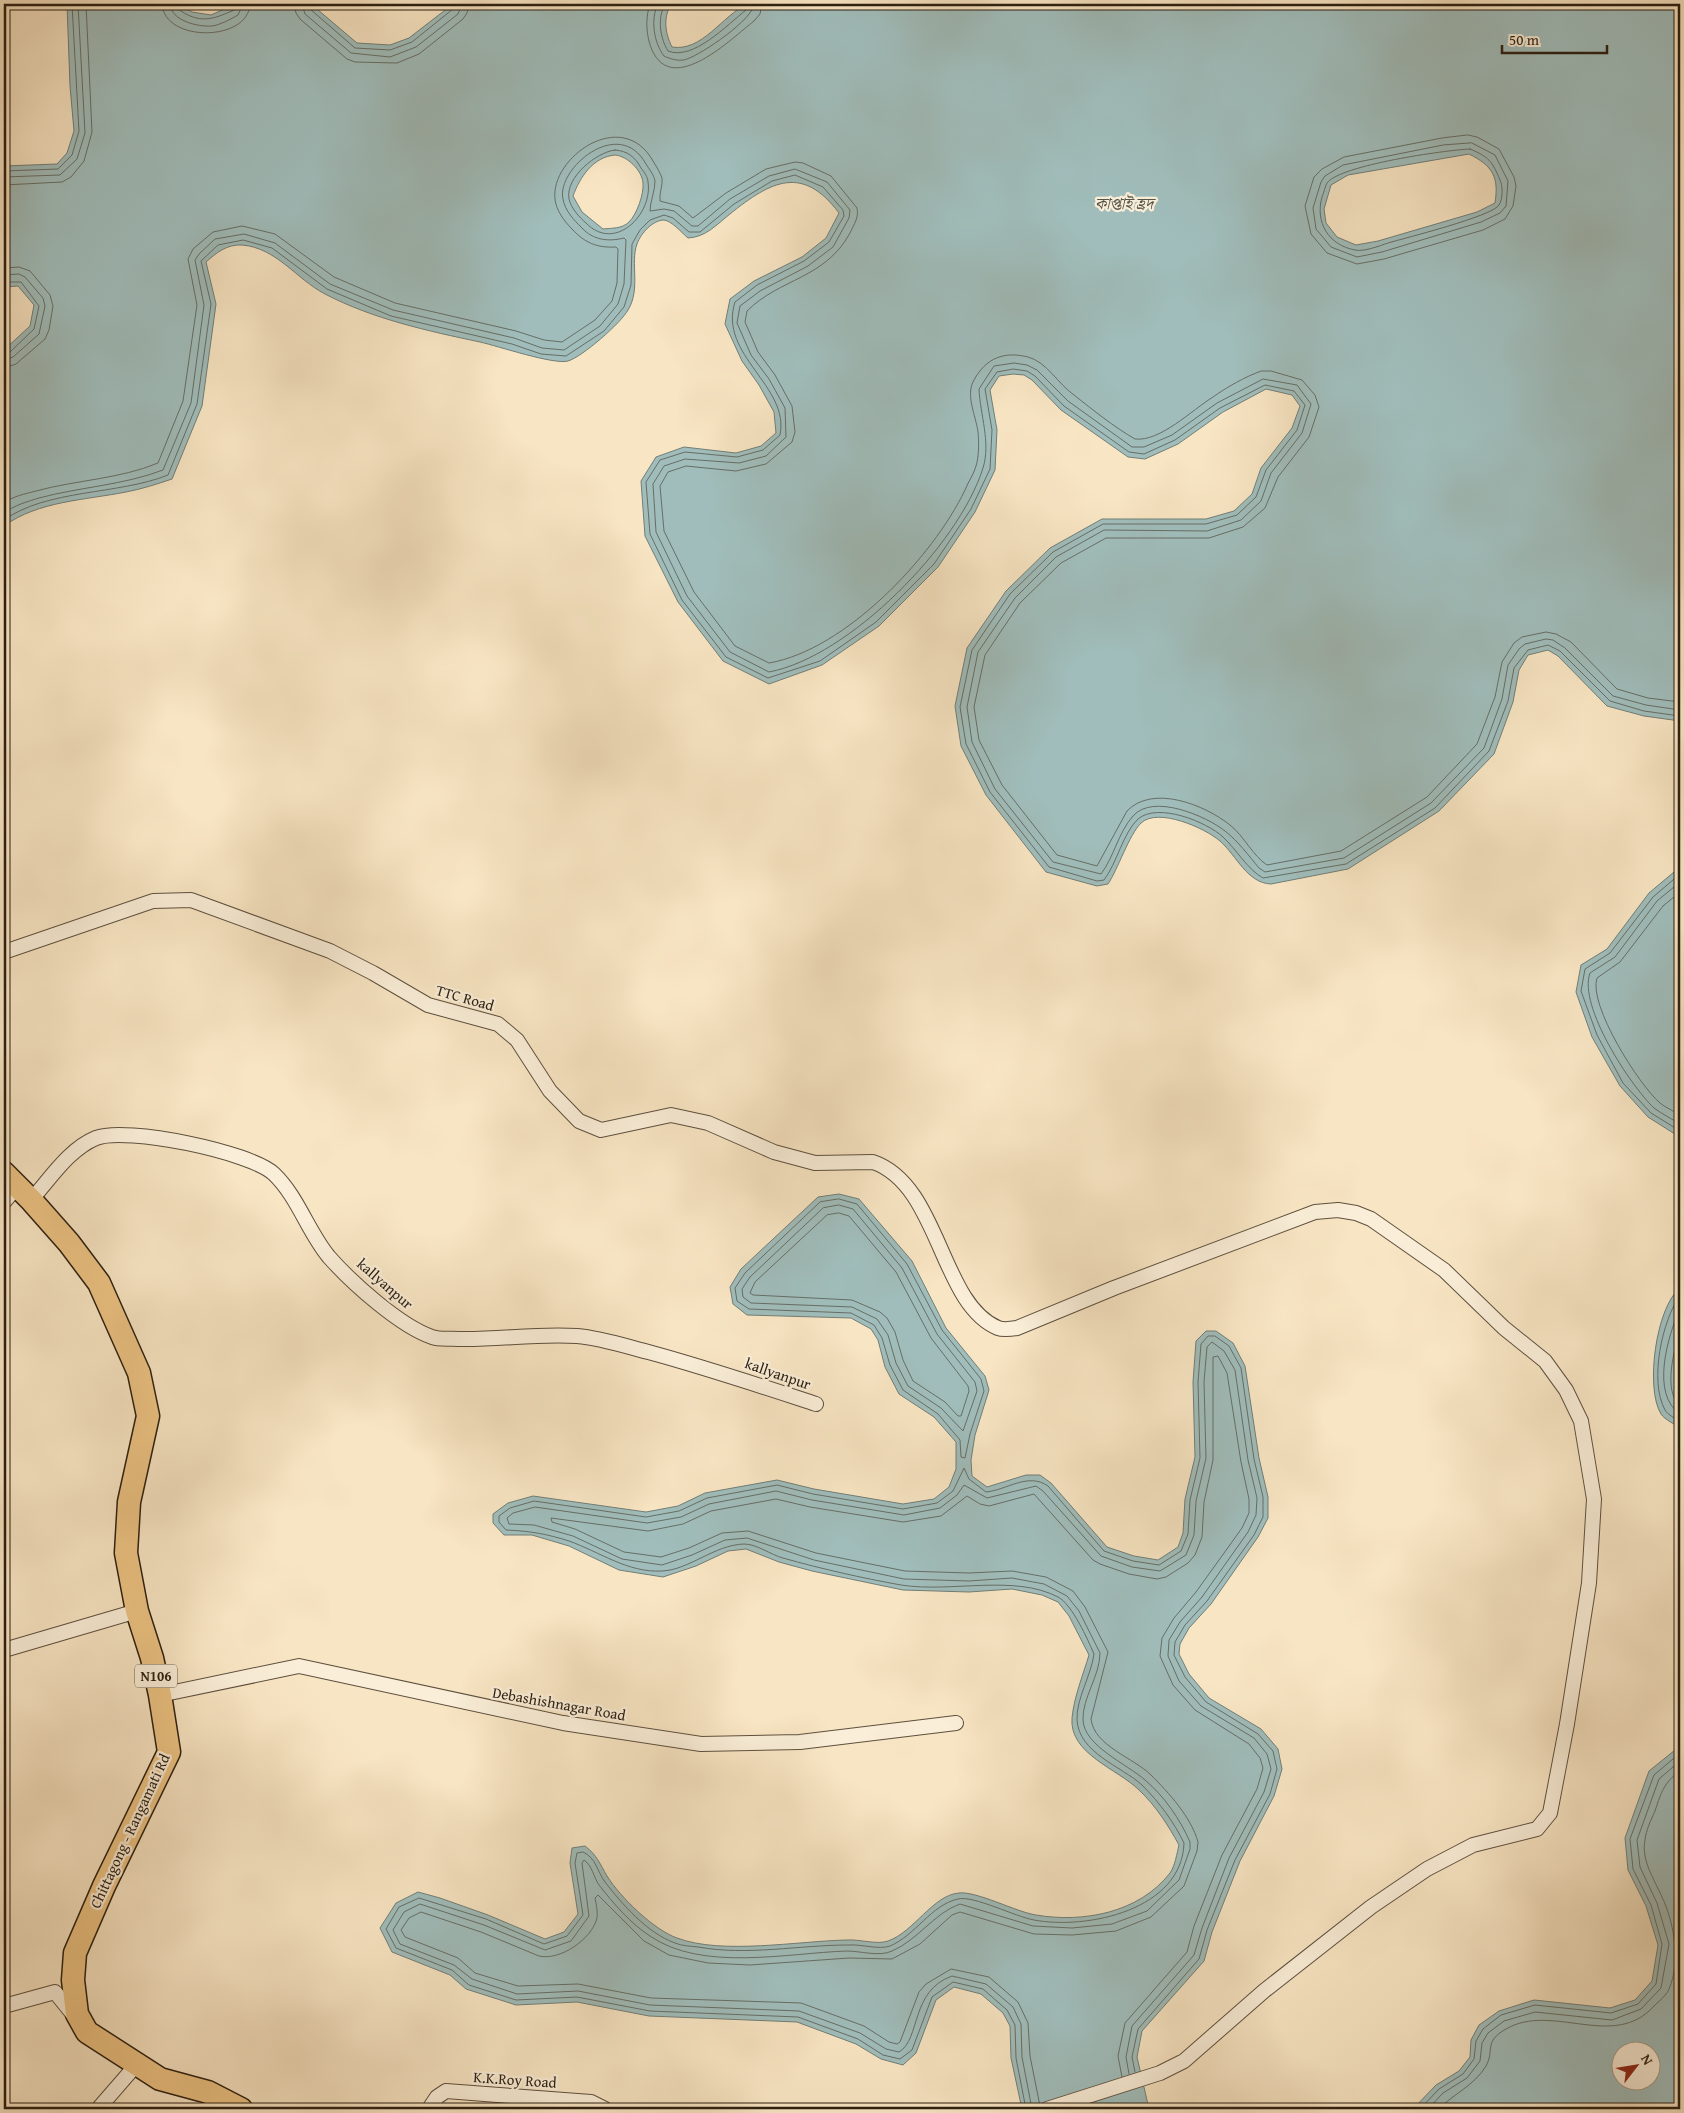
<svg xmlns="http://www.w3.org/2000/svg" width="1684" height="2113" font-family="'Gentium Book Plus','Noto Serif Bengali',serif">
  <rect width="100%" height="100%" fill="#f8e5c3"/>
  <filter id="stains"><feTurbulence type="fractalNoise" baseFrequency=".004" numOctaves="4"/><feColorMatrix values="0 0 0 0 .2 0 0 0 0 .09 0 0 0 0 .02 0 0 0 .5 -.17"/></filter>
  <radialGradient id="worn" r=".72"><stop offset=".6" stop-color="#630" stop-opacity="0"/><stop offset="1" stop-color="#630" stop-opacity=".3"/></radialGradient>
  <g fill="#a0bdbb" stroke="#717e77" fill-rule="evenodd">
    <path d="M67,4H178L192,12L211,15L236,4H311L357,43L390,45L409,38L453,4H671C663,18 665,33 672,47C702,52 722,16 747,4H1680V721L1644,716L1607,706L1558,656L1548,650L1528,655L1519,670L1513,702L1494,754L1439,811L1348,869L1271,884C1247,883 1237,856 1220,841C1205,828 1158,807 1141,823C1129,835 1118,869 1108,884L1097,886L1046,872L986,795L961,746L955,706L967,648L1006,591L1050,548L1102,519H1206L1234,511L1252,494L1261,468L1292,428L1300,406L1292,395L1266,389L1223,412L1178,444L1145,459L1128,457L1061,410L1032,380L1024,375L1013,374L999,376L990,390L997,430L995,470L975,512L938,567L879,626L822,665L769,684L723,661L678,602L645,536L641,481L656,457L684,447L736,453L761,446L776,433L774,412L759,385L742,361L725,324L730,299L754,281L802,257L826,238L839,213C803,165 772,180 730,214C716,225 706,237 688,238C682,233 672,221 664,220C653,220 641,233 637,244C630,263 641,289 628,310C621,323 582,357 568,361C554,365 498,346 480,342C428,331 373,319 325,294C296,279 277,248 242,245C227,244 216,253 206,262L216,304L202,406L172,479C157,484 142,489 126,492C86,500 38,501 4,526V350L30,326L34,305L18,286L4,287V166L57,164L67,153L74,131L70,86ZM1469,154C1493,166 1499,177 1495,203L1477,212L1378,241L1356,245L1337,237L1326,223L1324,209L1331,185L1348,175ZM615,155C627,156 642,170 643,183C644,194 637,214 629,222C622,229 611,228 603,229L582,212L573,196C580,177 593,157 615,155Z"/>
    <polygon points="1680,867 1680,1136 1678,1136 1648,1117 1620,1086 1592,1037 1576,992 1581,965 1607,949 1649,893"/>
    <path d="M839,1194L859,1199L912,1261L946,1328L985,1376L989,1390L975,1435L971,1460L972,1476L987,1487L1026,1475H1040L1051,1483L1107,1547L1134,1556L1158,1560L1178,1547L1183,1533L1185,1499L1195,1457L1193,1382L1196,1341L1206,1331H1216L1233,1343L1245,1366L1259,1458L1268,1497V1518L1258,1537L1211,1604L1189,1628L1180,1644L1179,1654L1189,1674L1209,1698L1261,1729L1278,1749L1282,1769L1274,1796L1240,1861L1212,1932L1204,1961L1142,2031L1137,2057L1149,2109H1022L1011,2058L1010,2026L1003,2013L981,1994L954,1987L936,2000L916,2053L903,2065L881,2059L856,2044L797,2022L649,2016L577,2002L516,2005L466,1989L450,1975L392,1952L380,1928L396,1903L418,1892L440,1898L488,1915L545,1939L564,1932L578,1914L570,1863L572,1848L585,1846C597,1855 600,1864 607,1876C620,1897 654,1930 677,1938C722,1955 798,1941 847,1940C859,1939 877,1945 888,1941C914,1932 933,1895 959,1893C977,1891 1016,1912 1036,1915C1083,1923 1139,1913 1170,1873C1175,1866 1177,1853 1179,1845C1168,1825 1156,1806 1139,1790C1118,1769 1069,1754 1072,1718C1074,1697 1083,1675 1089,1655L1069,1616L1058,1602L1042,1595L1012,1589L969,1592L903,1590L812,1571L779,1562L746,1549L728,1551L696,1566L663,1577L619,1570L569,1546L532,1535H504L493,1523V1514L508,1503L533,1496L646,1512L678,1506L705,1493L777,1480L814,1489L903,1504L934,1499L949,1487L956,1469V1442L934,1417L899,1394L885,1367L878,1340L871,1329L851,1318L747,1315L733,1304L730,1287L741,1269L818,1197Z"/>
    <path d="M1680,1288V1428C1675,1424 1665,1420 1661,1414C1645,1388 1656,1307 1680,1288Z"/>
    <path d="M1680,1746V2109H1413L1436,2085L1459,2071L1470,2057L1471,2040L1479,2025L1499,2011L1534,2000L1610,2008L1635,2000L1652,1981L1658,1945L1646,1906L1628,1870L1625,1838L1649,1771ZM1652,2050V2080H1622V2050Z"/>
  </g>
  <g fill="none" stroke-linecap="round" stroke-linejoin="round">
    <g stroke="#666e66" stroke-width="1">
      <path d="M162,4C164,43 249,42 250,4"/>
      <path d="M170,4C171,21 198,27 212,26C220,25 231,19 238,15L243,4"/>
      <path d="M176,4L178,9C199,24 212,20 234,10L236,4"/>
      <polyline points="294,4 296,13 300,19 347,59 355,62 397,63 419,54 463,19 467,13 469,4"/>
      <polyline points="302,4 305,14 351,53 390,57 416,47 458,14 462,4"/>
      <polyline points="308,4 310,9 355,48 390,50 412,42 453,9 455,4"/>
      <path d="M650,4C645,18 646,36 652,50C673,97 732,38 754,21L760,14L762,4"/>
      <path d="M658,4C650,19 654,43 664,56C670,59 680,62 687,59C702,54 754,19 754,4"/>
      <path d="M665,4C657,18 660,38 668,51C693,61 727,25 746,10L748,4"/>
      <polygon points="1468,135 1477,137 1499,149 1514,177 1516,186 1513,206 1505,219 1483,230 1384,259 1357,264 1327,253 1311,234 1305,206 1314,177 1322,169 1344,157 1442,138"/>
      <polygon points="1472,143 1495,155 1508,181 1506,206 1500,213 1481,222 1382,252 1357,257 1331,247 1316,229 1313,208 1321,182 1325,176 1343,165 1443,145"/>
      <path d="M1470,149C1489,157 1492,161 1500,180C1503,186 1503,199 1499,205C1493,216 1405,238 1388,243C1379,246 1364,252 1355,250C1328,245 1315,222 1322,197C1324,193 1325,186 1327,183C1340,165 1446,150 1470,149Z"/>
      <path d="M615,150C628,151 635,157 641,168C644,172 648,177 648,182C653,214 615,253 586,223C579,217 571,208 569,199C565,177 597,152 615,150Z"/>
      <polyline points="4,171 58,169 72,155 79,131 72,4"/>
      <polyline points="4,177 60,175 77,159 85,133 78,4"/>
      <polyline points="4,185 62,182 71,177 84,161 92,132 86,4"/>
      <polyline points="4,268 19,267 30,271 50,295 53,306 49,330 45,339 16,364 4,368"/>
      <polyline points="4,275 19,274 25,277 43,298 45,306 39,334 13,357 4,360"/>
      <polyline points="4,282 21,282 39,306 34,329 9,353 4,354"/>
      <path d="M4,503C13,496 25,494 36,491C76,480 120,479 158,463L183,401L197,305L188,259L193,249L213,232L242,226L275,234L334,277L395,303L516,331L544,340L562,342L595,320L612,301L617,283L618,249L616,247C597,248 585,243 572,229C564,221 556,210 555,199C550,158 622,106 653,161C656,166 660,172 662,178C663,185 659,193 660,201L679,206L693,218L726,193L766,169L795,162L803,163L831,176L857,208C859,218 854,224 850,233C825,279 780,278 747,311L745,322L758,352L775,375L792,406L795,432L792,442L766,464L736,471L686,466L668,472L660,486L664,531L694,592L735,646L769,663C845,650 933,557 965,490C968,482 974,474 976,466C979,457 979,441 978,432C976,416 965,395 974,380C986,358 1004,351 1028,357C1047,362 1058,384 1074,395C1093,410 1114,427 1135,439C1160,442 1192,410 1213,397C1227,387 1245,377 1261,371H1271L1302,380L1315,395L1319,407L1309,437L1278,477L1265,508L1243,527L1209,538H1106L1061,563L1020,603L985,655L974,707L979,740L1002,785L1057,855L1097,866L1127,811C1153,784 1205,805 1230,825C1244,836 1253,856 1267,865L1341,851L1427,797L1477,744L1495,697L1502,662L1514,643L1522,637L1546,632L1556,634L1571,642L1617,689L1648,698L1680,702"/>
      <path d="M4,513C15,505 26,502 39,498C80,487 124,485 163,470L191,403L204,305L195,260L199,254L215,239L244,234L275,243L330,284L393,310L514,338L542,348L564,350L600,326L618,304L624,284L626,240L624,238C608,242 593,240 582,228C574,220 565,211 563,199C556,169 619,115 646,164C649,169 654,175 655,181C655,191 650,202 650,211L664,209L674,211L692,226H698L730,199L769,176L795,169L827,182L850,210L849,218L833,247L808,266L760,291L740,306L737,323L751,355L769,379L785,408L786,437L766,456L739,463L685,459L664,466L653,484L656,532L687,596L730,652L769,672C849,657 959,545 983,468C991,443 980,414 979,389L994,366L1014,363L1027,365L1037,370L1068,401L1132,447H1144L1172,435L1217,403L1263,379L1297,385L1311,404L1302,433L1271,473L1261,501L1241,520L1207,531L1104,530L1056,557L1015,598L978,652L967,707L972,742L995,789L1053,862L1101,874C1114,857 1118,833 1133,816C1153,793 1206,816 1225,831C1238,841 1249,856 1259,868L1265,872L1344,858L1431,803L1484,748L1502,699L1508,665L1519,649L1525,644L1546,639L1553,640L1565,648L1613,696L1646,705L1680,710"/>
      <path d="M4,520C47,489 118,495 168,475L197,404L211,304L201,261L218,245L243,240L272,248L327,289L391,316L512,344L541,354L566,356L604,331L624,307L631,285L632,244L640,230L650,220L664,215L673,218L689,232H700L734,204L772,181L795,175L823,187L843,210L844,216L829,242L804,261L757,285L735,302C718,355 790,386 780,435L763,450L737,457L685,452L660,460L646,482L650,534L682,600L726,657L768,678L820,661L876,622L934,564L971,509L990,469L992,430L985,389L997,372L1013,369L1027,371L1035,376L1064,406L1129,452L1144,454L1175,440L1220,408L1265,385L1294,391L1305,405L1297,430L1266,470L1256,497L1237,515L1206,524H1103L1053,552L1010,594L972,650L960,707L966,744L990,792L1049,867L1097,881L1104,880C1117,863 1123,833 1138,819C1158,802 1207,822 1223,837C1237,850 1247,869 1263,878L1346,864L1435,808L1489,751L1508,701L1514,668L1528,650L1548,645L1560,651L1610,701L1644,711L1680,716"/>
      <polyline points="1680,874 1653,897 1610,953 1585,969 1581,991 1597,1035 1623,1083 1651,1113 1680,1131"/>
      <path d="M1680,882L1657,901L1615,957L1590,973C1578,1006 1630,1085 1654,1108C1662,1114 1672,1119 1680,1124"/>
      <path d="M1680,892L1663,906L1620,962L1597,978C1588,1005 1639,1085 1660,1103C1666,1108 1674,1111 1680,1115"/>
      <polygon points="839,1199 857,1204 907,1264 942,1330 981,1379 984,1391 970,1434 965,1458 961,1457 960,1440 938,1414 903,1390 890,1365 882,1338 874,1325 851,1313 749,1309 737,1301 735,1288 745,1273 820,1202"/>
      <polygon points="839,1205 853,1209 902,1268 937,1334 975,1382 977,1391 963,1431 941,1408 908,1386 896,1363 888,1335 877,1319 852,1307 751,1303 743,1297 742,1289 750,1277 823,1208"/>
      <polygon points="839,1213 849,1216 896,1272 931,1338 968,1386 969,1391 961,1416 958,1416 945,1402 913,1381 903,1360 895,1332 887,1318 880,1312 852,1300 753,1295 750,1293 755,1282 827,1215"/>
      <path d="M1680,1295C1662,1321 1649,1381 1665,1410C1668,1415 1675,1418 1680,1422"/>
      <path d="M1680,1308C1668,1336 1650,1394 1680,1414"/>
      <path d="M1680,1330C1675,1347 1662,1392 1680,1405"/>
      <path d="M1040,2106L1030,2056L1028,2023L1018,2002L989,1977L951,1969L926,1984L919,1992L900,2042L897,2044L889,2042L864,2026L801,2003L651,1998L578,1984L518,1986L475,1973L458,1958L405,1937L401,1930L409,1918L421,1912L481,1932L539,1956C560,1961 592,1939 597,1918C598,1911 596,1904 595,1898L598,1895L644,1941L669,1955L708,1963L750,1965L849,1958L892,1959L920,1944L952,1915L960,1912L1034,1934L1072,1935L1116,1931L1151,1917L1184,1886L1197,1851L1198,1842C1191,1817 1169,1793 1151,1775C1134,1758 1094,1746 1091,1719L1108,1652L1085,1607L1073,1591L1046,1577L1012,1571L969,1573L905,1571L816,1553L748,1531L722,1533L689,1548L661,1557L624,1552L575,1529L552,1522L551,1518L648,1531L683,1524L711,1511L776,1499L810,1507L903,1522L941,1516L967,1496L980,1504L989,1506L1034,1494L1093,1560L1100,1564L1129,1574L1157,1579L1166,1577L1188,1563L1195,1555L1202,1537L1204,1502L1213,1460V1357L1218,1356L1227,1373L1241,1462L1249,1499V1513L1242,1528L1196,1592L1174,1618L1162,1638L1160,1656L1173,1685L1195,1710L1249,1744L1260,1758L1263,1768L1257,1789L1222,1855L1194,1926L1187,1952L1125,2023L1118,2056L1122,2077"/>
      <path d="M1026,2109L1016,2058L1015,2025L1007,2010L983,1989L953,1982L932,1997L912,2050L900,2059L883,2055L858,2039L798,2017L650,2011L577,1997L516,2000L469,1985L452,1970L396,1948L386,1929L399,1907L419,1898L486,1919L544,1944L567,1936L583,1915L575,1863L577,1853L583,1852C596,1858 597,1871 605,1882C622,1904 647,1933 675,1943C682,1946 690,1946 698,1947C748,1956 798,1945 849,1945C861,1944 879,1950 890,1946C916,1935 931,1905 958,1899C973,1895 1016,1917 1034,1920C1087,1930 1182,1910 1184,1843C1174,1822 1159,1802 1142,1785C1121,1766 1079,1753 1077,1720C1076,1699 1091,1676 1094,1654C1088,1640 1072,1604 1058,1597C1014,1574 951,1593 901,1585C862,1578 822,1569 783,1558C771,1555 757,1544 744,1544C714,1545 689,1570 662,1571C628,1573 600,1552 569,1541C547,1534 530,1531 506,1530L499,1522V1516L510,1508L534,1501L646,1517L679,1511L707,1498L777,1485L813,1494L903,1509L937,1503L953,1491L964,1468L969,1479L986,1492C1007,1490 1028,1472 1048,1486L1104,1551L1133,1561L1159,1565L1181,1551L1188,1534L1190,1500L1200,1458L1198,1382L1201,1344L1208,1336H1215L1229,1346L1241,1368L1254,1459L1263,1497V1517L1254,1535L1207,1601L1185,1625L1175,1642L1174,1655L1185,1677L1206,1702L1258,1734L1273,1751L1277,1769L1270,1794L1235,1860L1207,1930L1199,1959L1138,2029L1132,2057L1135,2072"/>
      <path d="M1032,2109L1022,2057L1021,2024L1013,2007L986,1984L952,1976C910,1991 921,2039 899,2052L886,2049L860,2033L799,2011L650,2005L578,1991L517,1994L472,1979L454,1965L400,1944L393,1930L404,1912L420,1904L484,1925L545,1950L571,1941L589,1916L582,1863L584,1860C592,1865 594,1878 599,1885C613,1903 631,1924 650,1936C702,1972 787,1953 847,1951C860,1951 880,1957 892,1951C918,1940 934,1913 960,1904L1033,1926L1072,1928L1112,1924L1147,1911L1179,1880L1190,1849V1842C1180,1819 1164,1796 1145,1780C1127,1764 1084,1746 1083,1720C1082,1698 1100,1676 1100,1653L1079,1611L1067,1596L1044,1584L1012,1578L969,1581L904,1579L814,1560L747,1538L725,1540L692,1555L662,1565L622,1559L573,1536L534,1525L509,1524L507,1518L513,1513L535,1507L647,1523L681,1517L709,1504L776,1491L812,1500L904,1515L940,1508L957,1495L964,1485L987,1498L1036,1486L1043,1491L1101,1556L1132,1567L1160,1571L1186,1555L1194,1535L1196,1501L1206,1458L1204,1382L1207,1347L1212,1342L1224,1351L1235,1370L1248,1460L1257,1498L1256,1515L1248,1532L1202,1597L1180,1622L1169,1640L1168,1656L1179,1681L1201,1706L1254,1738L1267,1754L1271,1769L1264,1792L1229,1858L1202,1928L1194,1955L1132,2026L1126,2057L1129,2074"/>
      <polyline points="1420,2109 1439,2089 1463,2074 1474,2059 1476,2041 1483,2029 1501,2015 1535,2005 1611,2013 1638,2004 1656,1984 1662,1944 1651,1905 1633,1869 1630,1839 1654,1775 1680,1753"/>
      <polyline points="1428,2109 1443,2093 1467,2078 1480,2061 1482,2043 1488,2033 1504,2021 1535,2012 1612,2020 1641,2009 1661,1988 1669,1944 1657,1903 1640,1867 1637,1840 1659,1779 1680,1761"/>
      <path d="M1439,2109C1454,2093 1474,2086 1486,2066C1495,2050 1483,2042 1506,2029C1552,2002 1614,2051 1654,2006C1659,2001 1666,1996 1669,1989C1681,1962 1674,1922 1662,1897C1654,1879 1641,1860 1645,1840C1646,1830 1651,1820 1655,1811C1662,1790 1663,1785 1680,1770"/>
    </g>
    <defs>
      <g id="minor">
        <path d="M4,952L153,901L191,900L330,951L373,973L428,1005L498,1024L517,1040L550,1091L579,1121L601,1130L671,1115L708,1123L774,1152L815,1163L873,1162C940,1185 940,1304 998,1328C1003,1330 1011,1329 1017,1328L1114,1288L1315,1212L1338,1210L1356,1213L1371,1219L1444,1270L1504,1328L1545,1361L1566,1390L1581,1421L1594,1499L1589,1583L1567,1724L1550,1813L1537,1829L1473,1845L1427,1869L1371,1907L1264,1991L1184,2061L1160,2073L1047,2109"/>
        <path d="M31,1200C50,1179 69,1149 96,1138C126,1126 251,1152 274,1174C298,1197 308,1232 329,1257C352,1283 400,1326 432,1337C440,1340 451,1338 459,1339C498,1340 538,1333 577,1336C602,1338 628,1347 652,1353C707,1368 761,1386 816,1404"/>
        <polyline points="4,1202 17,1187"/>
        <polyline points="4,1650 137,1611"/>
        <polyline points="160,1695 299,1666 563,1723 701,1744 800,1742 956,1723"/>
        <polyline points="4,2006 55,1992 76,2018"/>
        <polyline points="98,2109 137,2064"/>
        <polyline points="429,2109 437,2097 446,2091 591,2102 605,2109"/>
      </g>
      <polyline id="trunk" points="4,1173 31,1200 69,1243 99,1283 139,1373 148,1416 129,1502 126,1553 137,1611 152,1658 160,1695 169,1752 104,1886 75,1953 73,1980 77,2014 87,2032 160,2079 208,2092 241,2109"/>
    </defs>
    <use href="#minor" stroke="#5e503e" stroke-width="16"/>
    <use href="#trunk" stroke="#2b1f11" stroke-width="25"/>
    <use href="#minor" stroke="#faeed8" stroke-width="14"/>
    <use href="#trunk" stroke="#ecc282" stroke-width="22"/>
  </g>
  <g text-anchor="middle" stroke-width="4.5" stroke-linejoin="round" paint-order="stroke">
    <rect fill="#faeed8" stroke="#695d4d" stroke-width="1" x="135" y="1664.5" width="42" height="23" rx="4"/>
    <g font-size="14" font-weight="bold" fill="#2b1f11">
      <text x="156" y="1681">N106</text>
    </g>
    <g font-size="15" fill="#2b1f11" stroke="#faeed8">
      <text transform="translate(465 998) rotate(16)" y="5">TTC Road</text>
      <text transform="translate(385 1284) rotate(41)" y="5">kallyanpur</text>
      <text transform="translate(778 1374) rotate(19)" y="5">kallyanpur</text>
      <text transform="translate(559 1704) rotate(10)" y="5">Debashishnagar Road</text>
      <text transform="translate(130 1831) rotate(-65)" y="5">Chittagong - Rangamati Rd</text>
      <text transform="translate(515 2080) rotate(4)" y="5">K.K.Roy Road</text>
    </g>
    <g font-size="16" font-style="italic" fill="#54564c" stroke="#faeed8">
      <text x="1124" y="209">কাপ্তাই হ্রদ</text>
    </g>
  </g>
  <rect width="1684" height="2113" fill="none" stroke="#f8e5c3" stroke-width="20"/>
  <rect x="5" y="5" width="1674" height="2103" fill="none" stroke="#2b1f11" stroke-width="2.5"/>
  <rect x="10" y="10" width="1664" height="2093" fill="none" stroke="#2b1f11"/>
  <g transform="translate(1636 2066) rotate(59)"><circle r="24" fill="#faeed8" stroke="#a79b88"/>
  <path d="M0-4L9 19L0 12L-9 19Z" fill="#8f2418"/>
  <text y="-8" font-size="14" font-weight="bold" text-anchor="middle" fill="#2b1f11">N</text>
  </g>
  <path d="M1502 45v8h105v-8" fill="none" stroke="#2b1f11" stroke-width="2.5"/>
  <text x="1509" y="45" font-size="15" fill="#2b1f11" stroke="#faeed8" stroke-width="4" paint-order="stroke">50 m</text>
  <rect width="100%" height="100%" filter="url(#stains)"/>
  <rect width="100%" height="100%" fill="url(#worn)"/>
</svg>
